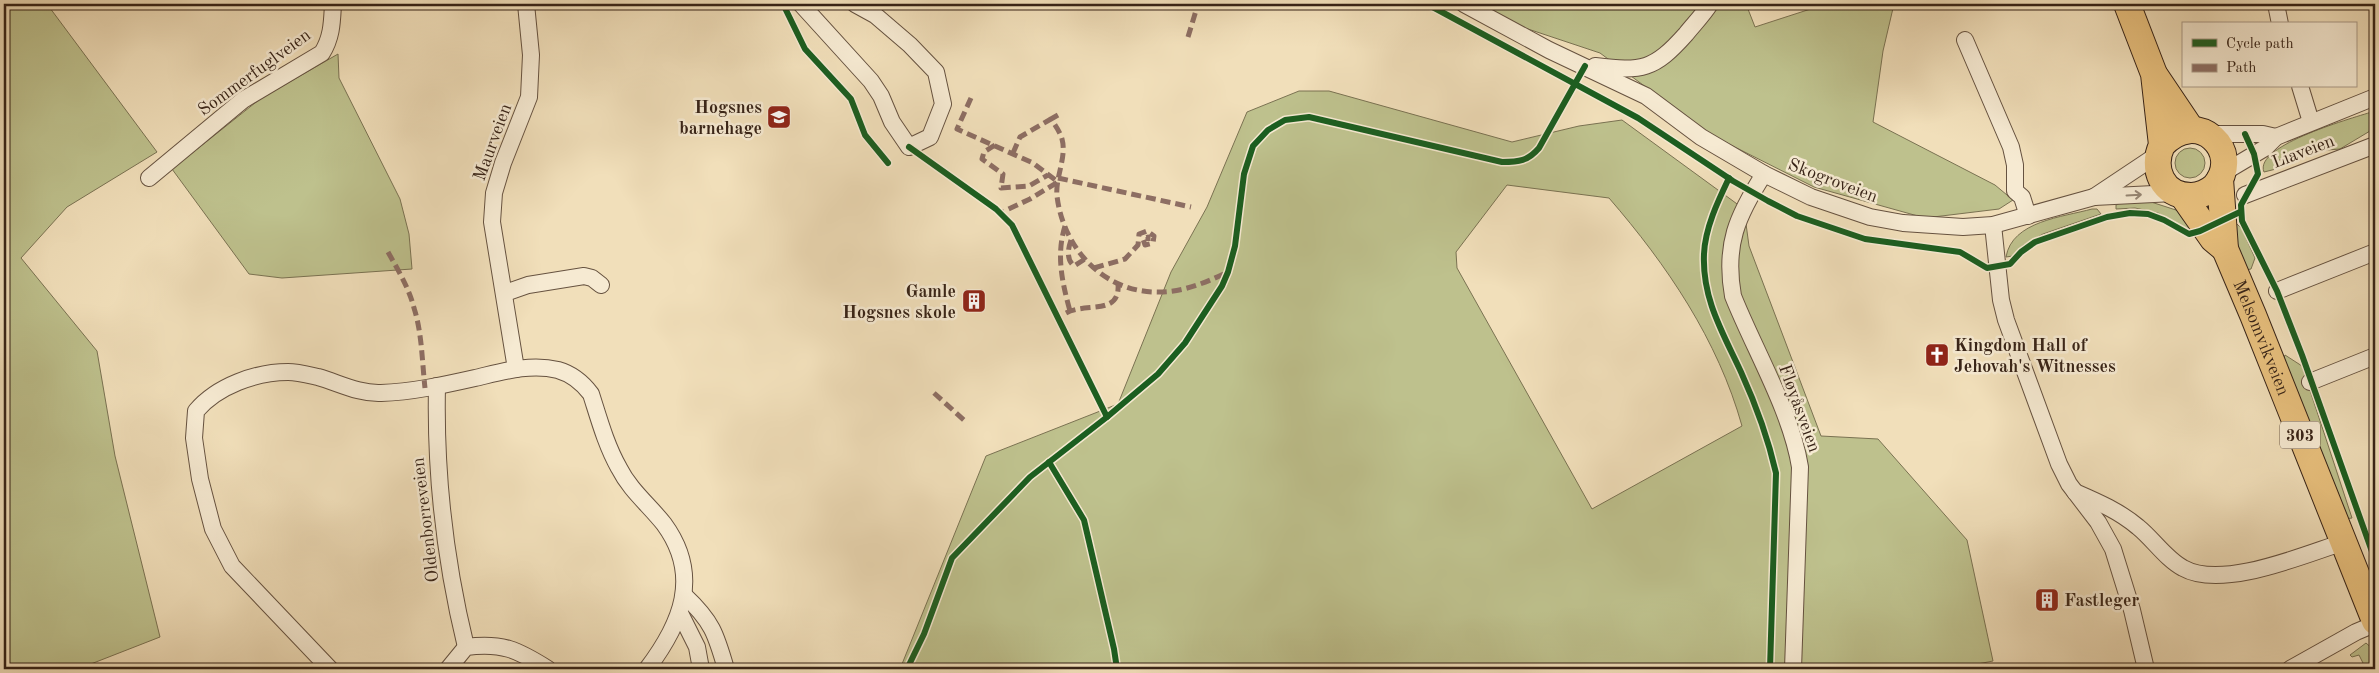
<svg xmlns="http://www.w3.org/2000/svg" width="2379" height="673" font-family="'Old Standard TT',serif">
  <rect width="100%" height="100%" fill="#f1dfba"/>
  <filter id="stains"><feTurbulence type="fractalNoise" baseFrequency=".004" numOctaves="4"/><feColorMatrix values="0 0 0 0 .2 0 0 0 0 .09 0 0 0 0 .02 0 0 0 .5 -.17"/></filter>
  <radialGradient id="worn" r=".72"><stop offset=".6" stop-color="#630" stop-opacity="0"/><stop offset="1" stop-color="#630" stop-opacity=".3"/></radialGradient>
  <g fill="#bec18d" stroke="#7a7252" fill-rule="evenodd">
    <polygon points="4,4 47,4 157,152 67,207 21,258 97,351 115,456 160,637 78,669 4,669"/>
    <polygon points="1484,4 1746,4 1755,27 1826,4 1894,4 1883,51 1873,122 1995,185 2013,200 1999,209 1925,218 1814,187 1709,134 1600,53 1513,24"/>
    <polygon points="338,54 339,78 400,199 409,234 412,269 282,278 249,274 172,169 260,99"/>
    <path d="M1299,91H1329L1512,142L1579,126L1622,120L1744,209L1749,246L1821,436L1878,439L1967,540L1993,661L1952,669H900L986,456L1118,404L1171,272L1207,207L1247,112ZM1507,185L1609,198C1667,265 1718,340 1742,426L1592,509L1457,268L1456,252Z"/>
    <path d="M2375,111V128L2340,149L2315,151L2276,161V169L2264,172C2253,145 2356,117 2375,111Z"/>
    <circle cx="2190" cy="163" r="15"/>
    <polygon points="2148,201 2179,211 2195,228 2185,230 2158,213 2135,208 2116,209 2116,205 2120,203"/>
    <path d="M2092,209H2097L2101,214L2043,234L2022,246L2013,256L2006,257C2012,221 2063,217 2092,209Z"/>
    <polygon points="2233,223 2236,223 2242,229 2255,258 2251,269 2246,270 2239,255"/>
    <polygon points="2285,355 2302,366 2352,518 2345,519 2283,360"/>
    <polygon points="2366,643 2375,651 2372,669 2366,669 2359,655 2352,657 2350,655"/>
  </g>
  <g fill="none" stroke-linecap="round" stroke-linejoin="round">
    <defs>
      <g id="street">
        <polyline points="801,4 871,81 881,96 892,122 909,147 930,137 943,104 936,72 910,45 875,15 855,4"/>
        <polyline points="1464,4 1549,50 1646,96 1701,137 1764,174 1811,197 1870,217 1903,223 1963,227 1993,225 2094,197 2174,193"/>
        <polyline points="2276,4 2280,24"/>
        <polyline points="1965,40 2011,147 2015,165 2015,191 2022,197 2028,216"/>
        <path d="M1595,66C1642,72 1654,70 1686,34C1694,24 1703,15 1710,4"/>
        <polyline points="2300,86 2311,122"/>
        <polyline points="2208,134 2263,134 2276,137"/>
        <polyline points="2223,173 2265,148 2276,137 2375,97"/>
        <path d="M1764,174C1737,216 1724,245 1733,296C1754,349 1791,411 1800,467L1793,669"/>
        <path d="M149,178L243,100L322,53C332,37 332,22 333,4"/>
        <polyline points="2245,195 2375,145"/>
        <polyline points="2094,197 2157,155"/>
        <polyline points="1993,225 2001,300 2006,320 2059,464 2069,484 2098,522 2113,549 2132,610 2146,669"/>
        <polyline points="2277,291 2375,252"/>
        <polyline points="505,293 528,285 584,276 592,278 601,285"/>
        <polyline points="516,369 492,222 494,193 503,163 529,97 531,55 526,4"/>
        <polyline points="2310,382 2375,356"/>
        <path d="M437,386C435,475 445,561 466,647"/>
        <path d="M2075,492C2098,502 2119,511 2138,527C2153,539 2166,559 2183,568C2222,590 2303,555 2344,542"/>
        <path d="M684,595C712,621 716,634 726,669"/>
        <polyline points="680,613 697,647 701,669"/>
        <path d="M330,669L232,566L213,529L200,479L194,438L196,411C217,386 256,372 288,372C297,372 309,375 318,377C339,383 359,394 381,393C412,392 444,385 475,378C501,372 530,363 558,370C572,374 582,382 591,394C599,419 606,445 619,468C630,490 649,505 664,524C702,576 681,624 647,669"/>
        <path d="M448,669L466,647C502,642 518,650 548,669"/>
        <polyline points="2290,669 2356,632 2375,624"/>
      </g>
      <g id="primary">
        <path d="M2127,4L2154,74L2162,145C2151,168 2162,196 2191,196C2199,196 2209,192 2215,186C2244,152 2198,106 2162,145"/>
        <polyline points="2156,77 2191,129"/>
        <path id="s1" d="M2220,179L2225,249L2253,315L2375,621"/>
        <polyline points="2183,196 2213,239 2225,249"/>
      </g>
    </defs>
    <use href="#street" stroke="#665240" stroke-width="18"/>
    <use href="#primary" stroke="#372317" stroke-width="28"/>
    <use href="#street" stroke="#f6ead2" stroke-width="16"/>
    <use href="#primary" stroke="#e8c07d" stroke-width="26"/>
    <g stroke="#8d6e63" stroke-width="5" stroke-dasharray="10 5" stroke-linecap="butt">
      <polyline points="1188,37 1198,4"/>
      <polyline points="971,98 957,129 1033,163 1058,182 1030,199 1000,213"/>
      <path d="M1058,115L1051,119C1055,125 1060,132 1062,139C1067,157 1055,178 1057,196C1063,247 1102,291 1155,292C1181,293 1205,283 1228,272"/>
      <polyline points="995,145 984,152 982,159 1003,174 1001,188 1029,186 1048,175"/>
      <polyline points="1013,153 1020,137 1051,119"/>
      <polyline points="1058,178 1191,207"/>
      <path d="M1065,226C1056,255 1062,282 1070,311"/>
      <path d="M1071,240C1068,249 1066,259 1074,266L1085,259"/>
      <path d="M388,252C398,270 409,288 414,308C422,333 422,361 425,388"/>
      <polyline points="1094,268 1125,259 1138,245 1139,234 1147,231 1154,236 1153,243 1145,245 1143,239 1148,237 1148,241"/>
      <path d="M1066,313C1087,302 1121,316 1118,283"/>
      <polyline points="934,393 965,421"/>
    </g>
    <defs>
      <g id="cycleway">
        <polyline points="783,4 805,49 851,99 865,135 888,163"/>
        <polyline points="1427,4 1638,118 1733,181 1768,201 1797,216 1865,239 1960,252 1987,268 2010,264 2021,252 2035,242 2107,217 2130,213 2148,214 2164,220 2189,234 2200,231 2240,212"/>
        <polyline points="2245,134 2254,154 2258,174 2241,205 2242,221 2277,291 2302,355 2375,560"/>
        <polyline points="909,147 996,209 1012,225 1107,417"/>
        <path d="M1729,178C1718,201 1705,228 1704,254C1702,299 1723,333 1741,372C1756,405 1768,438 1776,473L1770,669"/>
        <polyline points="1049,462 1084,520 1114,649 1117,669"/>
        <path d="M907,669L924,634L952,558L1030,477L1107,417L1158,374L1185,343L1222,286L1228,272L1235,246L1244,174L1253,146L1268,130L1285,120L1309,117L1502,162C1519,162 1528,161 1539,148L1585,66"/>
      </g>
    </defs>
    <use href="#cycleway" stroke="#f6ead2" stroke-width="9"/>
    <use href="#cycleway" stroke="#1b5e20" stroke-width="6"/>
  </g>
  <defs><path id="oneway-shaft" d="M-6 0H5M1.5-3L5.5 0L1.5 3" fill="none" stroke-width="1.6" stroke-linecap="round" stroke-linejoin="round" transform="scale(1.25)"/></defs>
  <use stroke="#968674" href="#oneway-shaft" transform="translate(2134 195) rotate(-3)"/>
  <defs>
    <symbol id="school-square" viewBox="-11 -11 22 22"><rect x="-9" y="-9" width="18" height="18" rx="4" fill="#8f2418" stroke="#f6ead2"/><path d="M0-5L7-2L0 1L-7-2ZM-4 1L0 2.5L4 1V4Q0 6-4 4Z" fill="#fff"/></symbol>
    <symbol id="building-square" viewBox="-11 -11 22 22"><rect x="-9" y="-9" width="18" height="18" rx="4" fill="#8f2418" stroke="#f6ead2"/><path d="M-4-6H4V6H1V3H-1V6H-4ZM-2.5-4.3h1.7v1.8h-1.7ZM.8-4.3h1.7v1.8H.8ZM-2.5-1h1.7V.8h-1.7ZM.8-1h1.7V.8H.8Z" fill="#fff"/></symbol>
    <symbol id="church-square" viewBox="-11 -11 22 22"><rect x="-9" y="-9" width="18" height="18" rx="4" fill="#8f2418" stroke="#f6ead2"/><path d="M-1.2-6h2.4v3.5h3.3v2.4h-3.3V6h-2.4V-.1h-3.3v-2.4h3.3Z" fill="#fff"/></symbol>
  </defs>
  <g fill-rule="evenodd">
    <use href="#school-square" x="765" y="103" width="28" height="28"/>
    <use href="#building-square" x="960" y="287" width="28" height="28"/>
    <use href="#church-square" x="1923" y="341" width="28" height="28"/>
    <use href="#building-square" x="2033" y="586" width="28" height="28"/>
  </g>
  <g text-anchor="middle" stroke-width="5" stroke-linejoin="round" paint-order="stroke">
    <rect fill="#f6ead2" stroke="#705f4f" stroke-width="1" x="2280" y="421.5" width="40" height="27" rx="4"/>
    <g font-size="16" font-weight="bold" fill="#372317">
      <text x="2300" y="441">303</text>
    </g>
    <g font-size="18" fill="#372317" stroke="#f6ead2">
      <text transform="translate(254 72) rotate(-36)" y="6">Sommerfuglveien</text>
      <text transform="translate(492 142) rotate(-70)" y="6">Maurveien</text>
      <text transform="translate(2303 151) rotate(-21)" y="6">Liaveien</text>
      <text transform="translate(1833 180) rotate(21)" y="6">Skogroveien</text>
      <text dy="6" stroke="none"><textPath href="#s1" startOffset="166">Melsomvikveien</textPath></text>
      <text transform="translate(1800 408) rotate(70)" y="6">Fløyåsveien</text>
      <text transform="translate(425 520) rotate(-97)" y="6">Oldenborreveien</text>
    </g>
    <g font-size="18" font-weight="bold" fill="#372317" stroke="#f6ead2" text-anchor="end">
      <text x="762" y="113">Hogsnes<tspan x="762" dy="21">barnehage</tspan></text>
      <text x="956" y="297">Gamle<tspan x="956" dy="21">Hogsnes skole</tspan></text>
      <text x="1954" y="351" text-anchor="start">Kingdom Hall of<tspan x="1954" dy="21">Jehovah's Witnesses</tspan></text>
      <text x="2064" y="606" text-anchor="start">Fastleger</text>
    </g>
  </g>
  <rect width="2379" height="673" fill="none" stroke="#f1dfba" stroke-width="20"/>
  <rect x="5" y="5" width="2369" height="663" fill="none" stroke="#372317" stroke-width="2.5"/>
  <rect x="10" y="10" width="2359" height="653" fill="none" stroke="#372317"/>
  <rect x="2182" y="22" width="175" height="65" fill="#f6ead2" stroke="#aa9a87"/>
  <rect x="2192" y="39" width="25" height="8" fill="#1b5e20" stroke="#aa9a87"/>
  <text x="2226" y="48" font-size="15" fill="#372317">Cycle path</text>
  <rect x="2192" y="64" width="25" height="8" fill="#8d6e63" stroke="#aa9a87"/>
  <text x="2226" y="72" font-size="15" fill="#372317">Path</text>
  <rect width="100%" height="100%" filter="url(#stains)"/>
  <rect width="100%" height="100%" fill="url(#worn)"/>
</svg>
